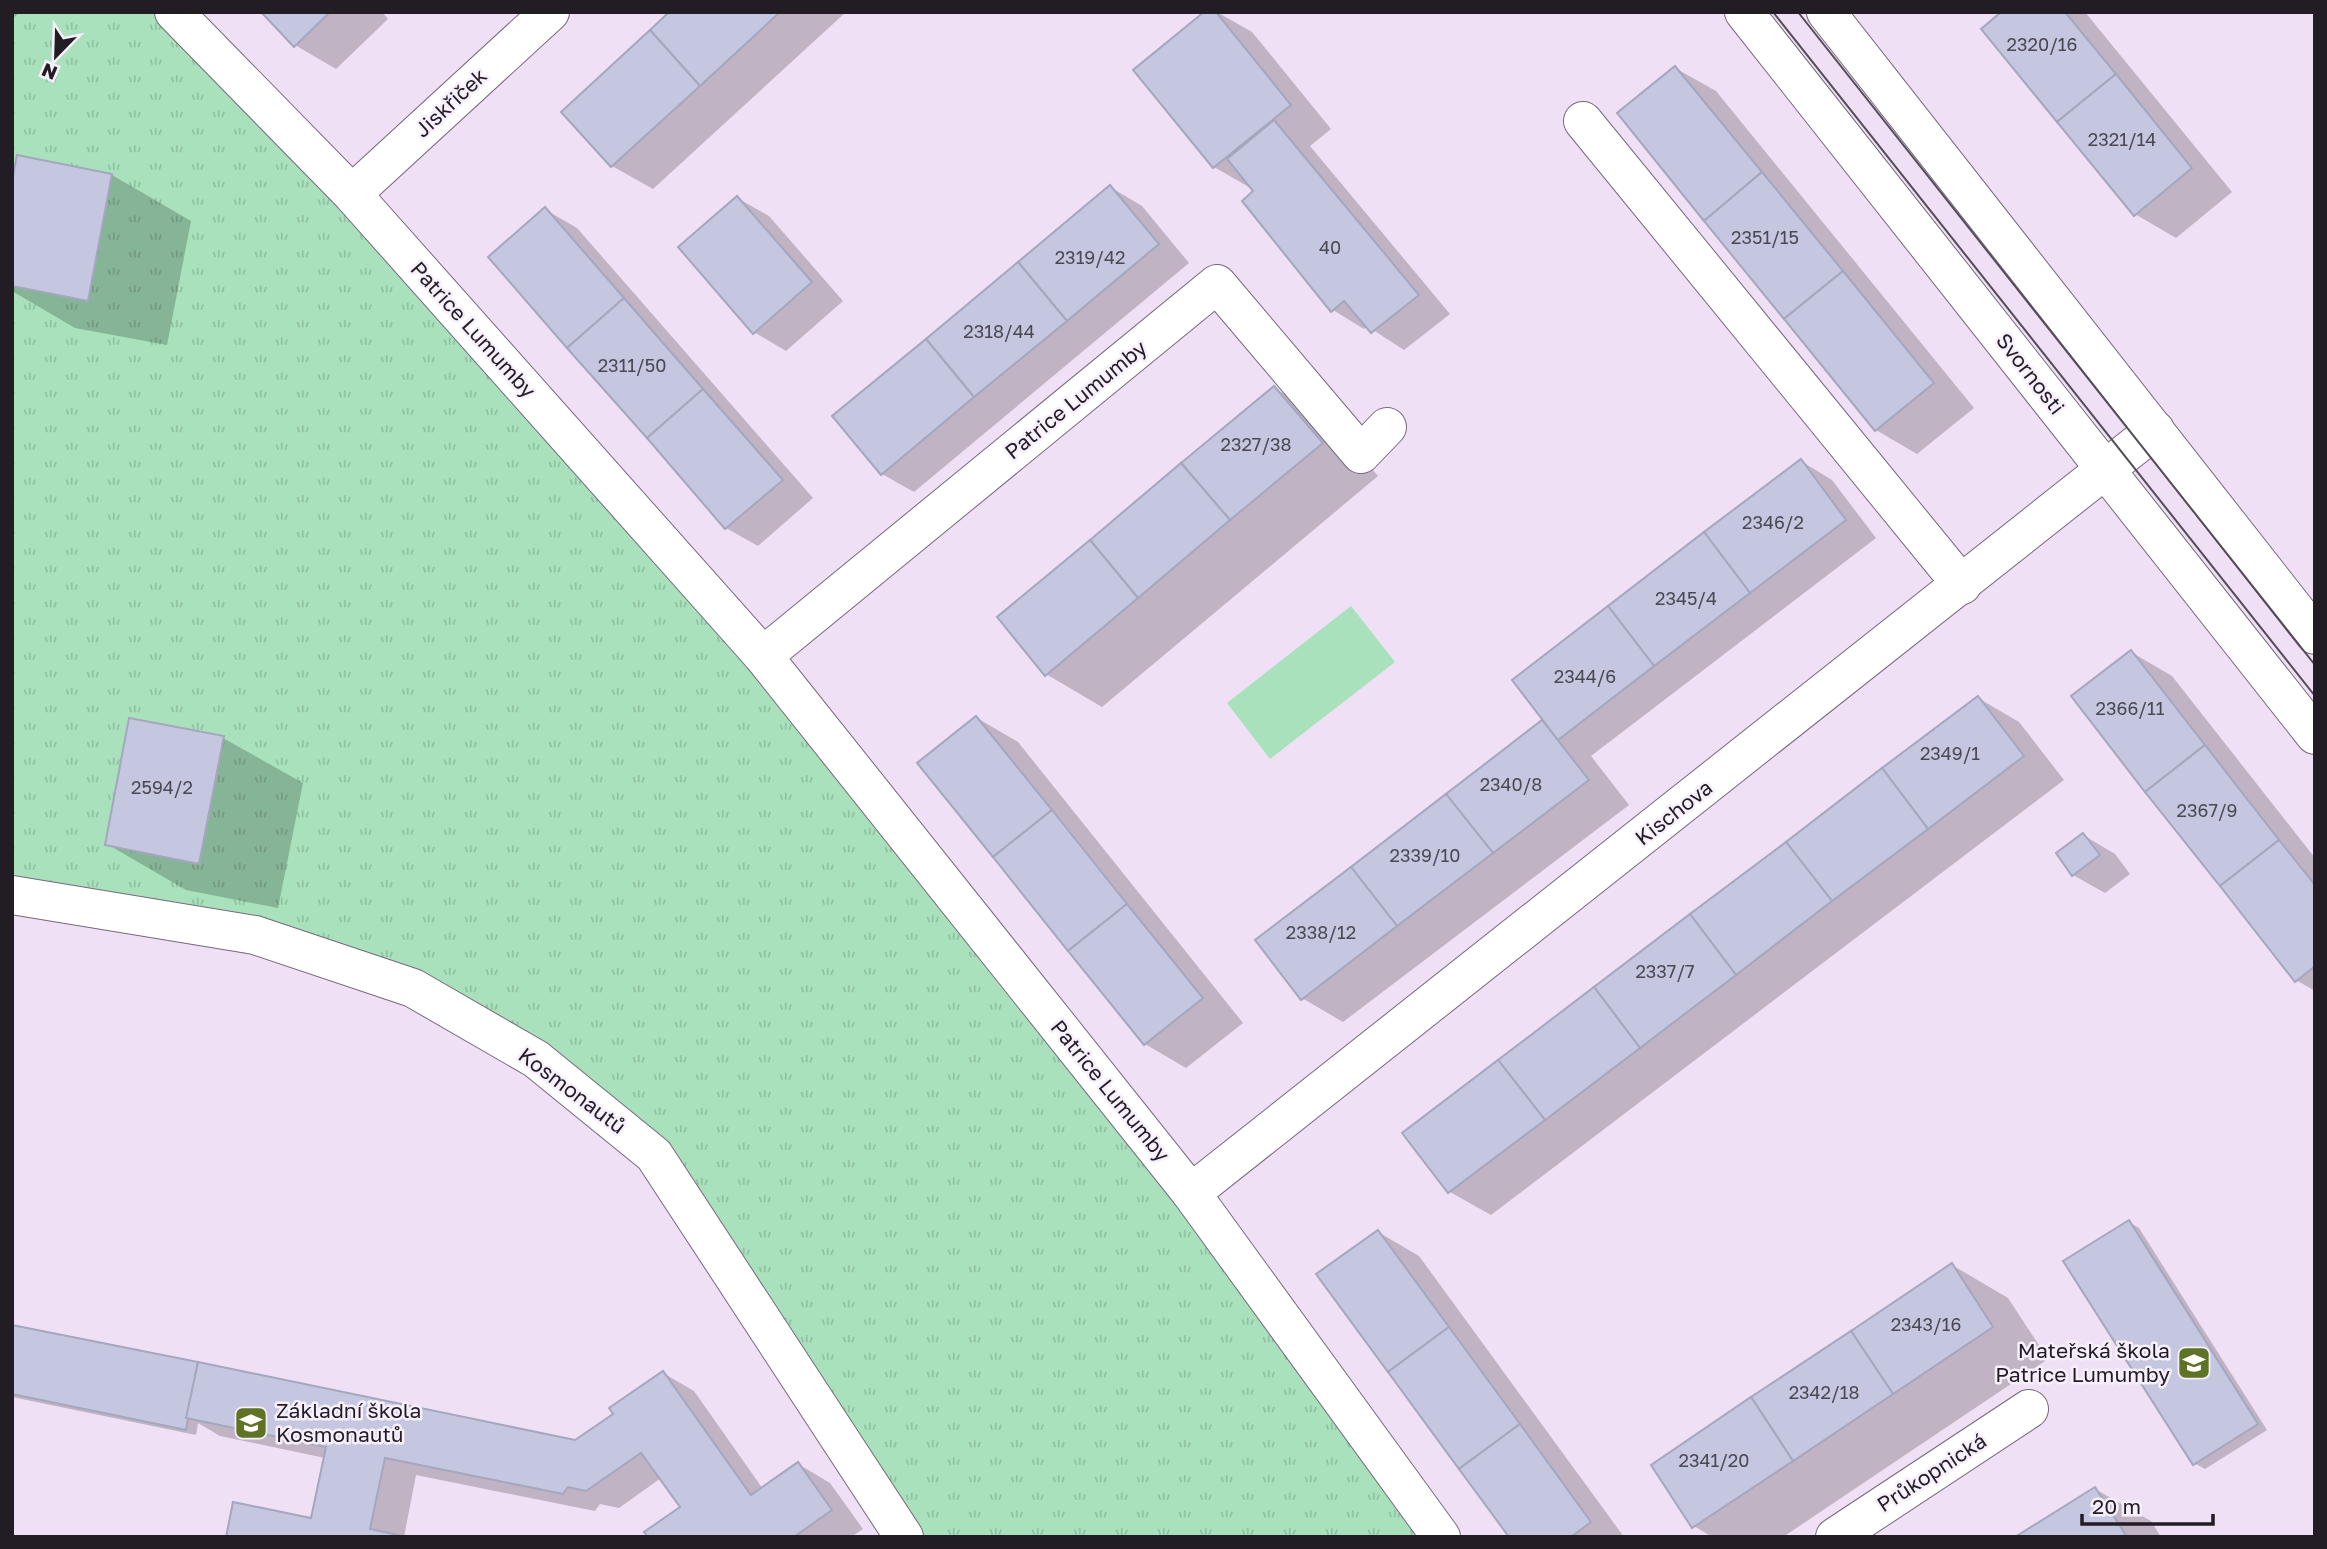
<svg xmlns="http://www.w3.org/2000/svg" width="2327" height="1549" font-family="'Golos Text',sans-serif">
  <defs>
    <pattern id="grass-tufts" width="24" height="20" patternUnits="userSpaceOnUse" patternTransform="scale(1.75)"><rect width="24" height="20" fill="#a8e1bc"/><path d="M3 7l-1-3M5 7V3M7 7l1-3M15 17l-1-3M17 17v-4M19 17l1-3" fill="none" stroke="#90c1a1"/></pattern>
  </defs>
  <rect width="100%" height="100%" fill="#efe0f5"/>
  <polygon fill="url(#grass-tufts)" points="12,12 176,12 759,650 1441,1537 904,1537 654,1155 413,988 12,895"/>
  <polygon fill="#a8e1bc" points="1351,606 1395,662 1270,759 1227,703"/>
  <g fill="#0003">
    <polygon points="12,12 20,12 12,19"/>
    <polygon points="263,12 382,12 388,19 336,69 295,45"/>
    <polygon points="672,12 846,12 653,189 612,166"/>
    <polygon points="1207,12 1217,12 1252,32 1331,129 1310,146 1450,314 1404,350 1367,326 1364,329 1333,310 1254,190 1214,167"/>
    <polygon points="2003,12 2085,12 2232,192 2176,238 2135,214"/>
    <polygon points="1675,68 1716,91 1974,408 1917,454 1876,430"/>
    <polygon points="112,175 191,221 167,345 75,328 12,291 12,191"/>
    <polygon points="1110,187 1142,206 1189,263 914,492 882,474 835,417"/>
    <polygon points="737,198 769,216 843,301 786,351 754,332"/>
    <polygon points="546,210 577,228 813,498 758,546 726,528"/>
    <polygon points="1274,388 1330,420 1378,476 1102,707 1046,674"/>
    <polygon points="1801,461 1832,480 1876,538 1591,756 1629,805 1343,1022 1302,998 1542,722 1550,727"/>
    <polygon points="2131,652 2172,676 2315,858 2315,991 2296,980"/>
    <polygon points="1978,698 2019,722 2064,780 1491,1215 1450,1192"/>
    <polygon points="977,718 1018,742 1243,1023 1186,1068 1145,1044"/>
    <polygon points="223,738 303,783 278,908 186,890 107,844"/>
    <polygon points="2083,835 2115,854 2130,874 2105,893 2073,875"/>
    <polygon points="2129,1222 2139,1228 2267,1430 2205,1469 2194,1463"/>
    <polygon points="1378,1232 1419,1256 1624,1537 1511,1537"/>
    <polygon points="1952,1265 2008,1298 2048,1359 1783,1537 1712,1537 1694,1526"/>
    <polygon points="12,1327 575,1442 615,1414 663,1373 694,1391 763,1489 798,1464 830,1483 863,1529 851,1537 650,1537 682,1508 661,1478 619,1508 600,1504 595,1511 416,1475 404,1537 312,1520 325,1458 220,1436 198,1423 196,1435 12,1397"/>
    <polygon points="2095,1489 2151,1521 2161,1537 2018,1537"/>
  </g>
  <g fill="#c4c7df" stroke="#a4a7be" stroke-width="2">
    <polygon points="261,12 330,12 294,47"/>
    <polygon points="669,12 780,12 700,86 650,30"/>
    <polygon points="1204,12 1216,12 1291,105 1213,168 1133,70"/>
    <polygon points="2001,12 2065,12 2116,74 2057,122 1981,29"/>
    <polygon points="650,30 700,86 611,167 561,112"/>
    <polygon points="1675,66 1762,172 1704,221 1617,113"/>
    <polygon points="2116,74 2192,168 2134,216 2057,122"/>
    <polygon points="1274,120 1419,295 1371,333 1344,301 1331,312 1242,201 1253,191 1227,159"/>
    <polygon points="17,155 112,174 88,301 12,286 12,181"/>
    <polygon points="1762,172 1843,271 1784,319 1704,221"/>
    <polygon points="1110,185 1159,244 1067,321 1018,262"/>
    <polygon points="737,196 812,282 753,334 678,247"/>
    <polygon points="545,207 624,298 567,348 488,257"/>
    <polygon points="1018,262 1067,321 974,397 926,339"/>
    <polygon points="1843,271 1934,383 1875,431 1784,319"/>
    <polygon points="624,298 703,389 647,438 567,348"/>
    <polygon points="926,339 974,397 881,475 832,416"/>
    <polygon points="1274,386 1323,443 1230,520 1181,463"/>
    <polygon points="703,389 783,480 725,529 647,438"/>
    <polygon points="1801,459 1846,520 1750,593 1704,532"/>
    <polygon points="1181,463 1230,520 1138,598 1090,540"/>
    <polygon points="1704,532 1750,593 1654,666 1608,606"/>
    <polygon points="1090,540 1138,598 1045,676 997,617"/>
    <polygon points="1608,606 1654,666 1558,740 1512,680"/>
    <polygon points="2131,650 2205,745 2145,792 2071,696"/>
    <polygon points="1978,696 2024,756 1928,829 1882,768"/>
    <polygon points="976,716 1052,810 993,857 917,763"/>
    <polygon points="129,718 224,736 199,864 105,845"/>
    <polygon points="1542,720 1589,780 1493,853 1446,794"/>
    <polygon points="2205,745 2279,840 2220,886 2145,792"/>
    <polygon points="1882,768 1928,829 1832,901 1786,842"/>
    <polygon points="1446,794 1493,853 1397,926 1351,867"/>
    <polygon points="1052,810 1127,904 1068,951 993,857"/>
    <polygon points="2083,833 2100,855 2072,876 2056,853"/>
    <polygon points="2279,840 2315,885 2315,966 2295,982 2220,886"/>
    <polygon points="1786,842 1832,901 1736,975 1690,914"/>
    <polygon points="1351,867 1397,926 1301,1000 1255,940"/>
    <polygon points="1127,904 1203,998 1144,1045 1068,951"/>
    <polygon points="1690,914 1736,975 1640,1048 1594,987"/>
    <polygon points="1594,987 1640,1048 1545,1120 1498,1060"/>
    <polygon points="1498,1060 1545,1120 1448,1193 1402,1133"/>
    <polygon points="2129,1220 2258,1424 2193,1465 2063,1261"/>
    <polygon points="1378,1230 1449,1327 1388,1372 1316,1274"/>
    <polygon points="1952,1263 1993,1327 1893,1394 1851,1331"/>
    <polygon points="12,1325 198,1362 186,1430 12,1394"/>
    <polygon points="1449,1327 1520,1424 1459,1469 1388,1372"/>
    <polygon points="1851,1331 1893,1394 1793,1461 1751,1397"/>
    <polygon points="198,1362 575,1440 613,1414 609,1408 663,1371 751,1495 798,1462 832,1510 794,1537 648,1537 644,1532 680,1507 641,1453 586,1491 568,1487 563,1494 385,1458 370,1529 407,1537 226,1537 233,1502 311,1518 326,1447 186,1418"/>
    <polygon points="1751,1397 1793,1461 1692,1528 1651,1465"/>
    <polygon points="1520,1424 1591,1522 1571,1537 1509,1537 1459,1469"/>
    <polygon points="2095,1487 2127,1537 2015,1537"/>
  </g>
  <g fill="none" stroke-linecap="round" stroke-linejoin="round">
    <defs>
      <g id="minor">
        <polyline points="174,12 352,194 763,656 1191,1193 1441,1537"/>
        <polyline points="1744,12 2315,735"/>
        <polyline points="1826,12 2315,635"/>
        <polyline points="1583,121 1962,585"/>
        <polyline points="352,194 550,12"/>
        <polyline points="763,656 1217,284 1361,454 1387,427"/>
        <polyline points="12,895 255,935 413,988 536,1059 654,1155 904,1537"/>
        <polyline points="1191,1193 2155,430"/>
        <polyline points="1835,1537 2029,1409"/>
      </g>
    </defs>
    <use href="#minor" stroke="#77697c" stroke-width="40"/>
    <use href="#minor" stroke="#fff" stroke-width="38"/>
    <g stroke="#544c57" stroke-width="2">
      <polyline points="1773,12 2315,696"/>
      <polyline points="1798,12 2315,665"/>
    </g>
  </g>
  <defs>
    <symbol id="school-square" viewBox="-11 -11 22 22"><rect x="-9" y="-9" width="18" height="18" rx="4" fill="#5e7323" stroke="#f8effc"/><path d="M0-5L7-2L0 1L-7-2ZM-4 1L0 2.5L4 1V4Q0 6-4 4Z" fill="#fff"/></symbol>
  </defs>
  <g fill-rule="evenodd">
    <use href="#school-square" x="2175" y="1344" width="38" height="38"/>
    <use href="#school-square" x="232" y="1404" width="38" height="38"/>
  </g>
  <g text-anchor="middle" stroke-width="5" stroke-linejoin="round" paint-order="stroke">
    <g font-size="18" fill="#4a4853">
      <text x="2042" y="51">2320/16</text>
      <text x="2122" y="146">2321/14</text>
      <text x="1765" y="244">2351/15</text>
      <text x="1330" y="254">40</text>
      <text x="1090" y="264">2319/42</text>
      <text x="999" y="338">2318/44</text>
      <text x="632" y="372">2311/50</text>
      <text x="1256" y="451">2327/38</text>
      <text x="1773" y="529">2346/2</text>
      <text x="1686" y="605">2345/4</text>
      <text x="1585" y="683">2344/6</text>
      <text x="2130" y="715">2366/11</text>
      <text x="1950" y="760">2349/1</text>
      <text x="1511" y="791">2340/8</text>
      <text x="162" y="794">2594/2</text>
      <text x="2207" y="817">2367/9</text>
      <text x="1425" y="862">2339/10</text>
      <text x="1321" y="939">2338/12</text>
      <text x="1665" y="978">2337/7</text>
      <text x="1926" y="1331">2343/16</text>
      <text x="1824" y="1399">2342/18</text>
      <text x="1714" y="1467">2341/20</text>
    </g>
    <g font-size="21" fill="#221d24" stroke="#f8effc">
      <text transform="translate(451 103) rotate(-43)" y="7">Jiskřiček</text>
      <text transform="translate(473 330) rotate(48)" y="7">Patrice Lumumby</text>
      <text transform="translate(2030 374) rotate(52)" y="7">Svornosti</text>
      <text transform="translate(1076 400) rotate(-39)" y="7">Patrice Lumumby</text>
      <text transform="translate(1674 813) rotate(-38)" y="7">Kischova</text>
      <text transform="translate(572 1091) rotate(37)" y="7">Kosmonautů</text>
      <text transform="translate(1110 1091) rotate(51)" y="7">Patrice Lumumby</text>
      <text transform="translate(1932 1473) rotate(-33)" y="7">Průkopnická</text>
    </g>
    <g font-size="21" fill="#221d24" stroke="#f8effc" text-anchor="end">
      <text x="2170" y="1358">Mateřská škola<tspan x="2170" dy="24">Patrice Lumumby</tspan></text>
      <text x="276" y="1418" text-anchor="start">Základní škola<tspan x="276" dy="24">Kosmonautů</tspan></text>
    </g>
  </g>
  <rect width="2327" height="1549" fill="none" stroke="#221d24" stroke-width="28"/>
  <g transform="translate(56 56) rotate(203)" stroke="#f8effc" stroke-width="5" paint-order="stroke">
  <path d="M0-5L12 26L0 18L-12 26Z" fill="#221d24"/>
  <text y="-10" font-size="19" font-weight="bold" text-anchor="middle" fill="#221d24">N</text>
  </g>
  <path d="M2082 1514v10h131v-10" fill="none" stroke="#221d24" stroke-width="3.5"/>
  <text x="2092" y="1514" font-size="21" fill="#221d24" stroke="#f8effc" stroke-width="5" paint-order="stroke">20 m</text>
</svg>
